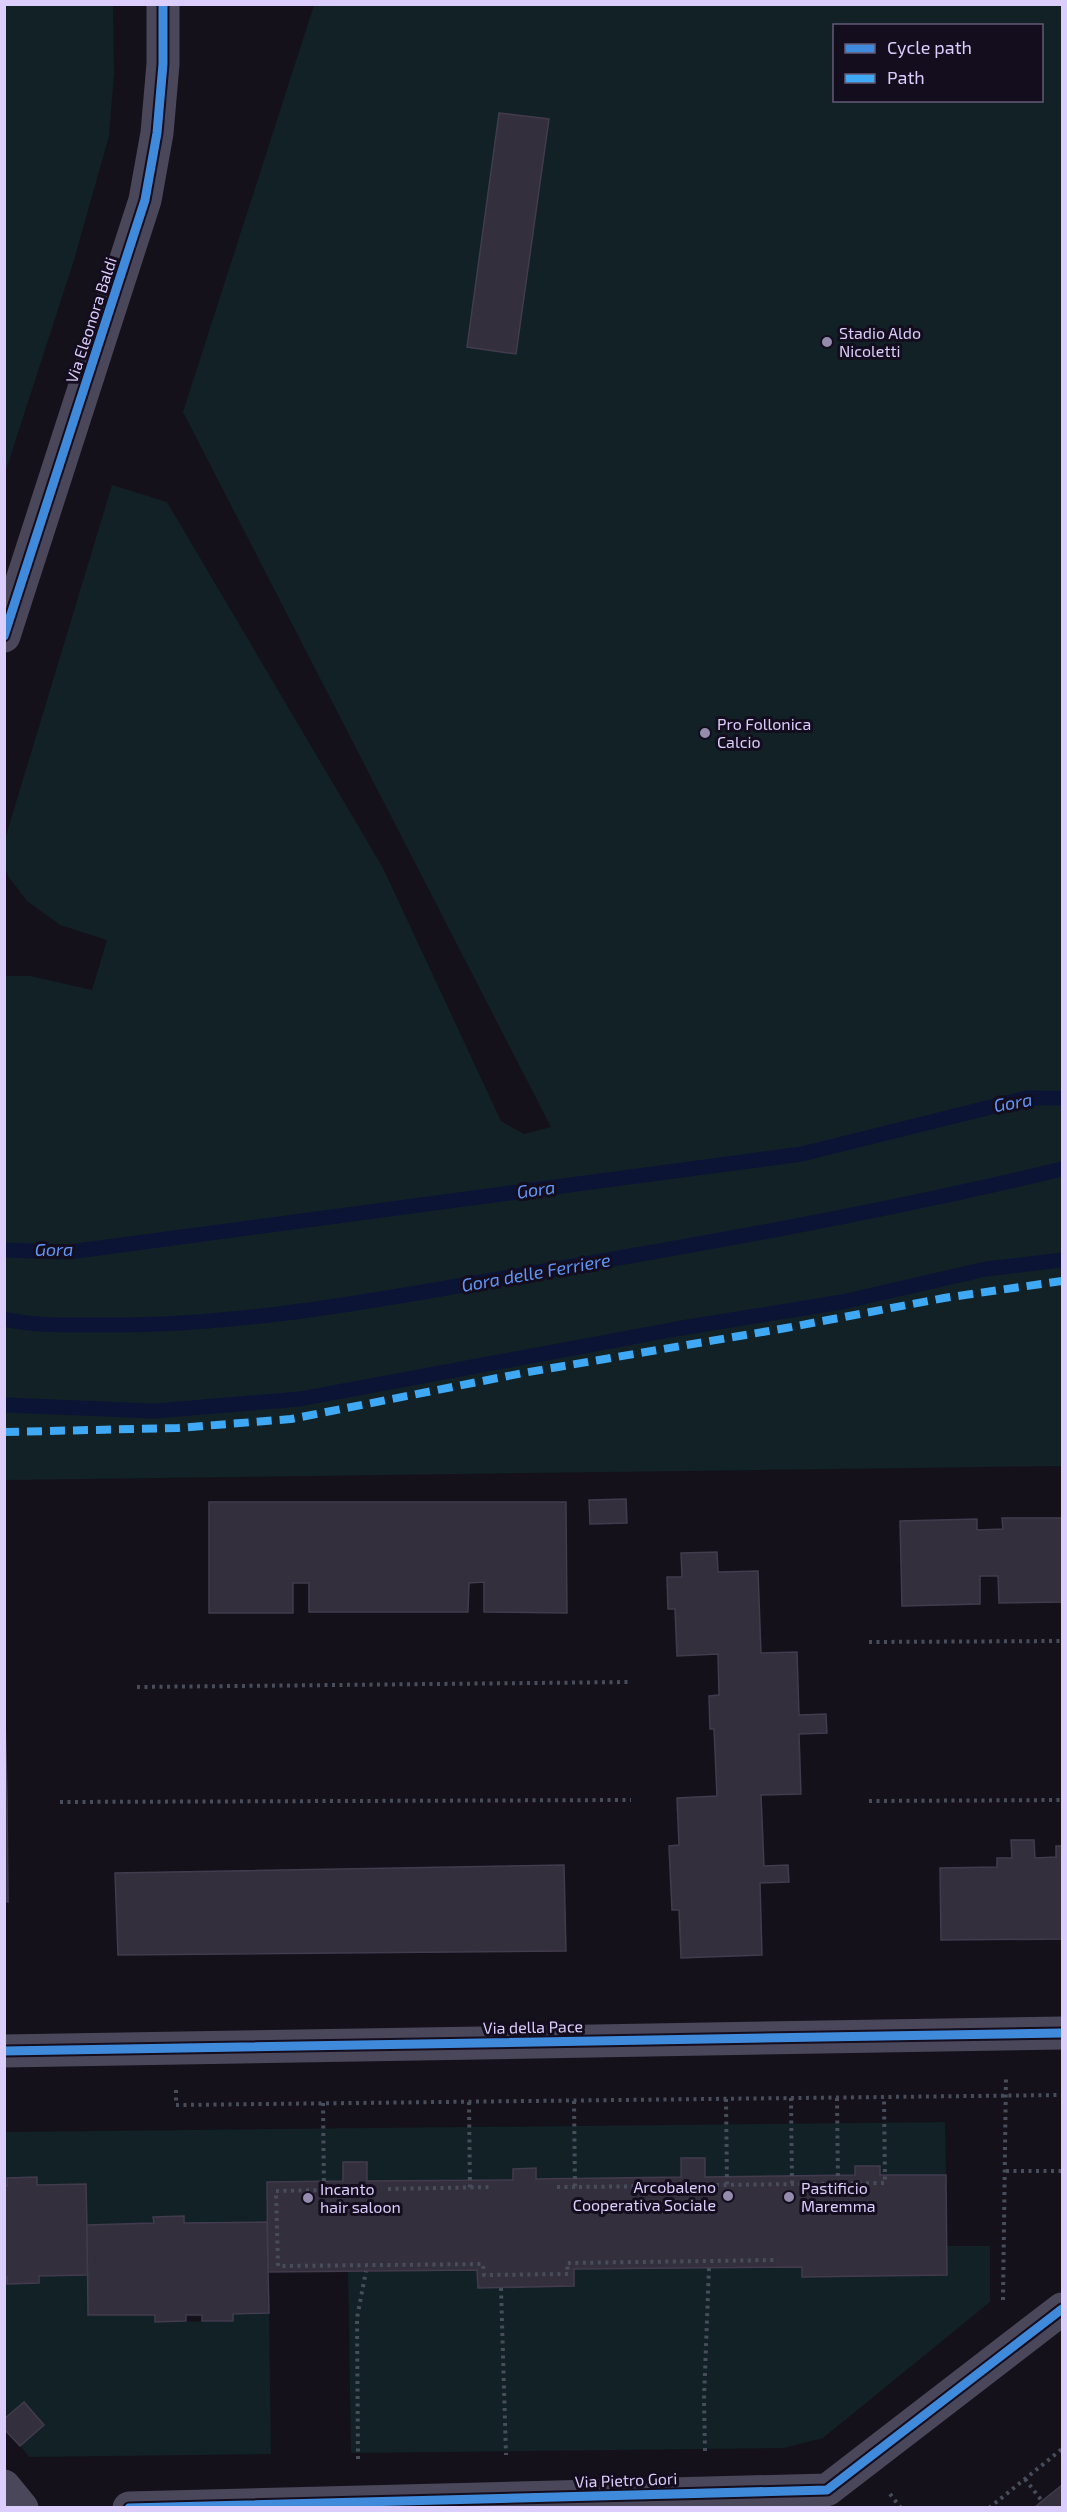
<svg xmlns="http://www.w3.org/2000/svg" width="1067" height="2512" font-family="'Exo 2',sans-serif">
  <rect width="100%" height="100%" fill="#14111a"/>
  <g fill="#112126" fill-rule="evenodd">
    <polygon points="5,4 113,5 114,74 109,136 74,260 5,473"/>
    <path d="M314,5H1062V1466L5,1480V976H30L92,990L107,940L60,925L27,901L8,876L5,867V839L112,485L167,502L383,868L501,1121L524,1134L551,1127L183,412ZM834,26H1042V100H834Z"/>
    <polygon points="945,2122 946,2175 880,2175 880,2166 856,2166 855,2175 705,2177 705,2158 681,2159 681,2177 536,2179 536,2168 513,2169 513,2180 367,2181 367,2162 344,2162 343,2181 267,2182 267,2222 184,2223 183,2216 154,2217 154,2223 87,2225 86,2184 37,2185 37,2177 7,2178 7,2186 5,2186 4,2132"/>
    <polygon points="947,2246 990,2246 990,2302 823,2438 784,2448 351,2453 348,2272 477,2270 478,2288 574,2286 574,2269 802,2267 803,2277 946,2275"/>
    <polygon points="88,2275 88,2315 155,2315 155,2322 232,2321 233,2314 269,2313 271,2454 29,2457 5,2426 5,2277 7,2277 7,2284 39,2283 39,2276"/>
  </g>
  <g fill="none" stroke-linecap="round" stroke-linejoin="round">
    <g stroke="#0c1436" stroke-width="15">
      <polyline points="4,1250 69,1252 802,1154 1027,1098 1062,1098"/>
      <path d="M4,1319C34,1326 65,1325 96,1325C223,1327 350,1305 475,1283C672,1249 868,1216 1062,1169"/>
      <polyline points="4,1405 155,1411 300,1399 676,1329 842,1302 986,1269 1062,1260"/>
    </g>
  </g>
  <g fill="#342f3c" stroke="#423b4e" stroke-width="1.5">
    <polygon points="499,113 549,119 516,354 467,347"/>
    <polygon points="626,1499 627,1523 590,1524 589,1500"/>
    <polygon points="209,1502 566,1502 567,1613 484,1612 484,1582 469,1583 468,1612 309,1612 309,1583 293,1583 293,1613 209,1613"/>
    <polygon points="1002,1518 1062,1518 1062,1602 999,1603 998,1576 980,1576 980,1604 902,1606 900,1521 977,1519 977,1530 1003,1529"/>
    <polygon points="717,1552 718,1572 758,1571 761,1653 797,1652 799,1715 826,1714 827,1733 799,1734 801,1794 761,1795 764,1866 788,1865 789,1882 760,1883 762,1955 681,1958 679,1910 672,1910 669,1846 679,1845 677,1798 717,1796 714,1729 710,1729 709,1696 719,1695 718,1654 677,1656 675,1609 668,1609 667,1577 682,1577 681,1553"/>
    <polygon points="4,1675 7,1796 8,1902 4,1901"/>
    <polygon points="1011,1840 1034,1840 1035,1858 1056,1857 1056,1846 1062,1846 1062,1939 941,1940 940,1868 997,1867 997,1858 1012,1858"/>
    <polygon points="564,1865 566,1951 118,1955 115,1873"/>
    <polygon points="681,2158 705,2158 705,2177 855,2175 855,2166 880,2166 880,2175 946,2175 947,2275 802,2277 802,2267 574,2269 574,2286 478,2288 477,2270 268,2272 267,2182 343,2181 343,2162 367,2162 367,2181 513,2180 513,2169 536,2168 536,2179 681,2177"/>
    <polygon points="37,2177 37,2185 86,2184 88,2275 39,2276 39,2283 7,2284 7,2277 4,2277 4,2186 7,2186 7,2178"/>
    <polygon points="184,2216 184,2223 267,2222 269,2313 233,2314 233,2321 202,2321 202,2315 186,2315 186,2321 155,2322 155,2315 88,2315 87,2225 154,2223 153,2217"/>
    <polygon points="24,2402 44,2425 20,2446 4,2429 4,2419"/>
    <polygon points="1062,2485 1062,2508 1034,2508 1042,2501"/>
  </g>
  <g fill="none" stroke-linecap="round" stroke-linejoin="round">
    <g stroke="#474d5b" stroke-width="4" stroke-dasharray="3 4.5" stroke-linecap="butt">
      <polyline points="869,1642 1062,1641"/>
      <polyline points="137,1687 631,1682"/>
      <polyline points="869,1801 1062,1800"/>
      <polyline points="60,1802 631,1800"/>
      <polyline points="176,2090 176,2105 1062,2095"/>
      <polyline points="791,2098 792,2184"/>
      <polyline points="837,2098 838,2184"/>
      <polyline points="726,2099 727,2185"/>
      <polyline points="574,2101 575,2187 661,2186"/>
      <polyline points="469,2102 470,2188"/>
      <polyline points="323,2103 324,2190 333,2189"/>
      <polyline points="1006,2171 1062,2171"/>
      <polyline points="716,2185 885,2183 884,2098"/>
      <polyline points="557,2187 575,2187"/>
      <polyline points="388,2189 493,2187"/>
      <polyline points="324,2190 276,2191 278,2266 483,2264 484,2275 568,2274 567,2263 778,2260"/>
      <polyline points="501,2288 506,2455"/>
      <polyline points="1003,2300 1006,2076"/>
      <polyline points="705,2451 704,2399 709,2267"/>
      <polyline points="358,2459 357,2318 366,2271"/>
      <polyline points="1025,2479 1042,2501"/>
      <polyline points="890,2494 901,2508"/>
      <polyline points="989,2508 1062,2449"/>
    </g>
    <g stroke="#4b475b" stroke-width="33">
      <polyline points="4,636 145,200 157,133 163,64 163,4"/>
      <polyline points="4,2051 1062,2033"/>
      <polyline points="4,2486 22,2508"/>
      <polyline points="129,2508 827,2490 1062,2309"/>
    </g>
    <polyline stroke="#3fa9f5" stroke-width="8" stroke-dasharray="15 8" stroke-linecap="butt" points="4,1432 178,1428 291,1419 523,1373 786,1328 944,1298 1062,1281"/>
    <defs>
      <g id="cycleway">
        <polyline points="4,636 145,200 157,133 163,64 163,4"/>
        <polyline points="4,2051 1062,2033"/>
        <polyline points="129,2508 827,2490 1062,2309"/>
      </g>
    </defs>
    <use href="#cycleway" stroke="#130d1e" stroke-width="13"/>
    <use href="#cycleway" stroke="#408adc" stroke-width="9"/>
  </g>
  <g fill="#958bad" stroke="#130d1e" stroke-width="2">
    <circle cx="827" cy="342" r="6"/>
    <circle cx="705" cy="733" r="6"/>
    <circle cx="728" cy="2196" r="6"/>
    <circle cx="789" cy="2197" r="6"/>
    <circle cx="308" cy="2198" r="6"/>
  </g>
  <g text-anchor="middle" stroke-width="6" stroke-linejoin="round" paint-order="stroke">
    <g font-size="16" fill="#dbcdfc" stroke="#130d1e">
      <text transform="translate(91 320) rotate(-72)" y="6">Via Eleonora Baldi</text>
      <text transform="translate(533 2027) rotate(-1)" y="6">Via della Pace</text>
      <text transform="translate(626 2480) rotate(-2)" y="6">Via Pietro Gori</text>
    </g>
    <g font-size="16" fill="#dbcdfc" stroke="#130d1e" text-anchor="start">
      <text x="839" y="339">Stadio Aldo<tspan x="839" dy="18">Nicoletti</tspan></text>
      <text x="717" y="730">Pro Follonica<tspan x="717" dy="18">Calcio</tspan></text>
      <text x="716" y="2193" text-anchor="end">Arcobaleno<tspan x="716" dy="18">Cooperativa Sociale</tspan></text>
      <text x="801" y="2194">Pastificio<tspan x="801" dy="18">Maremma</tspan></text>
      <text x="320" y="2195">Incanto<tspan x="320" dy="18">hair saloon</tspan></text>
    </g>
    <g font-size="18" font-style="italic" fill="#6196f7" stroke="#130d1e">
      <text transform="translate(1013 1103) rotate(-10)" y="6">Gora</text>
      <text transform="translate(536 1190) rotate(-8)" y="6">Gora</text>
      <text x="54" y="1256">Gora</text>
      <text transform="translate(536 1273) rotate(-10)" y="6">Gora delle Ferriere</text>
    </g>
  </g>
  <rect width="1067" height="2512" fill="none" stroke="#dbcdfc" stroke-width="12"/>
  <rect x="833" y="24" width="210" height="78" fill="#130d1e" stroke="#635a77" stroke-width="1.5"/>
  <rect x="845" y="44" width="30" height="9" fill="#408adc" stroke="#635a77" stroke-width="1.5"/>
  <text x="887" y="54" font-size="18" fill="#dbcdfc">Cycle path</text>
  <rect x="845" y="74" width="30" height="9" fill="#3fa9f5" stroke="#635a77" stroke-width="1.5"/>
  <text x="887" y="84" font-size="18" fill="#dbcdfc">Path</text>
</svg>
